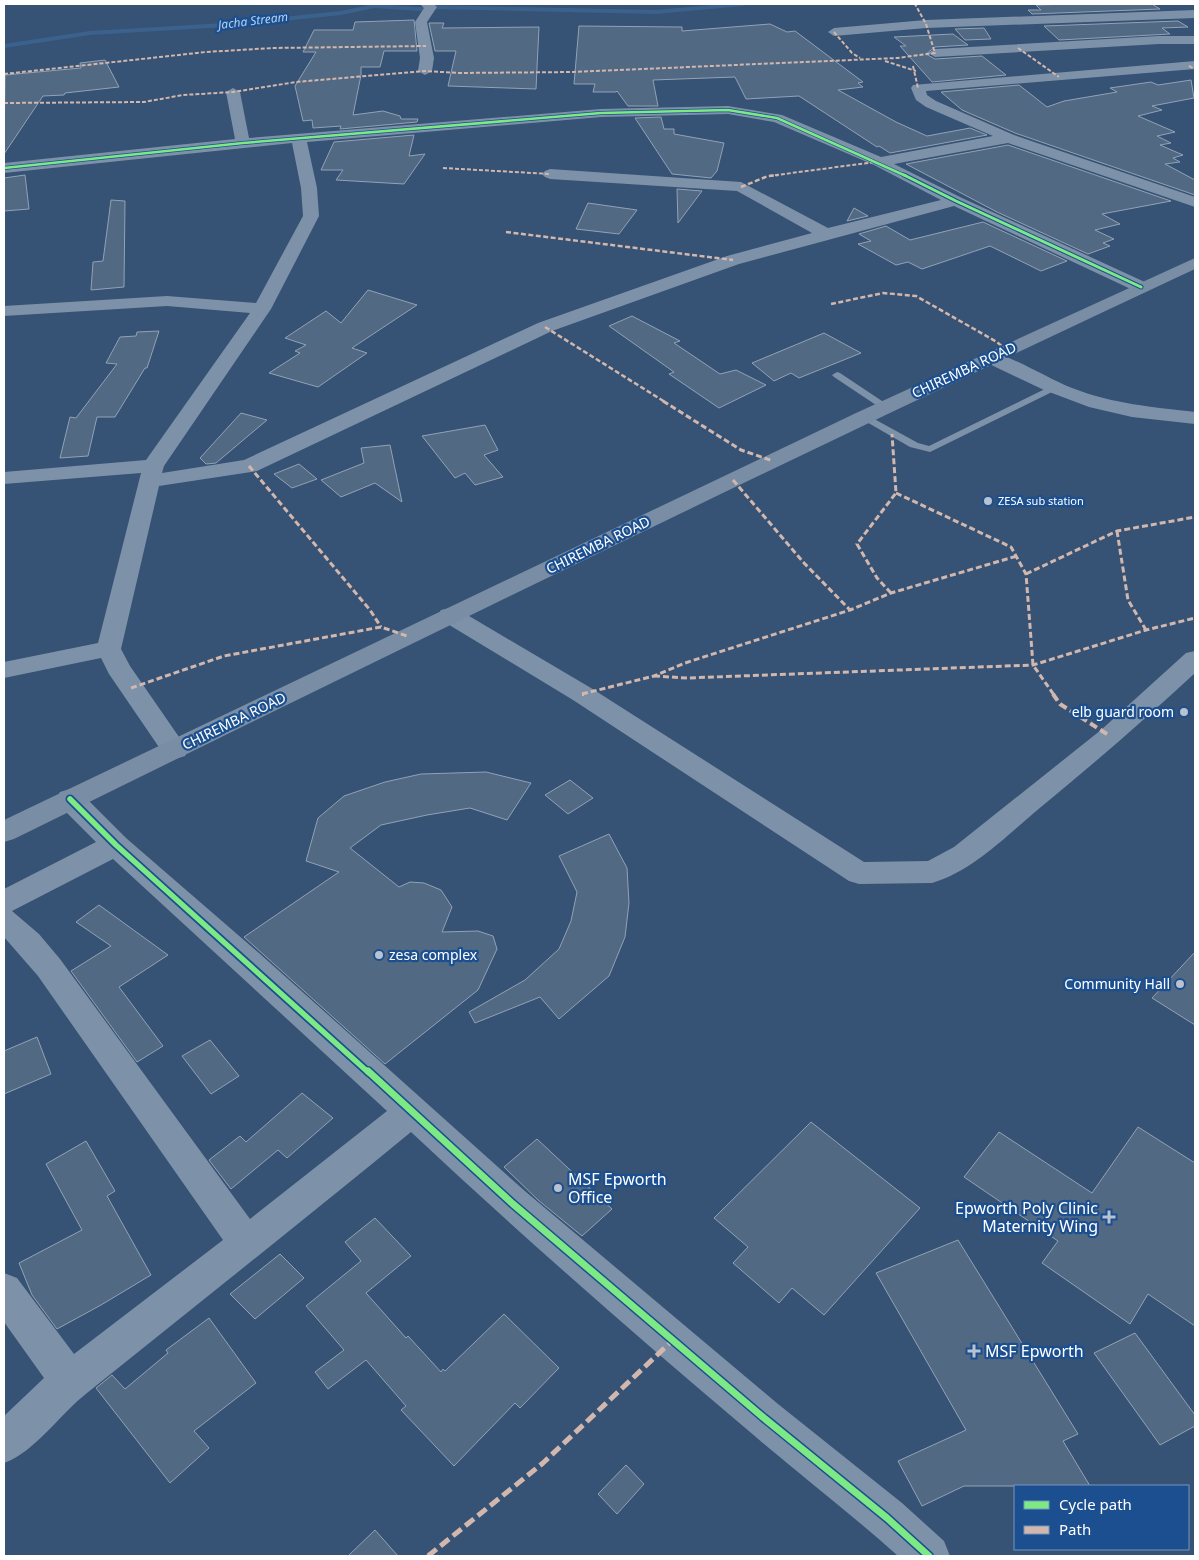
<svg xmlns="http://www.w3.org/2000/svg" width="1199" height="1560" font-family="'Noto Sans',sans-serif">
  <rect width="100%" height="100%" fill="#365274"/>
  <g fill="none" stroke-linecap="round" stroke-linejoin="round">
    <polyline stroke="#3b618d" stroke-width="4" points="4,46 90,33 225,25 341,13 374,6 420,9 431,7 656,12 743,4"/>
  </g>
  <g fill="#526984" stroke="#92a2b6">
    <polygon points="1072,4 1152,4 1160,9 1032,14 1028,10 1041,10 1036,5"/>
    <polygon points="414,20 417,51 384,51 380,67 361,67 361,75 353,115 383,111 400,116 401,119 418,119 417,122 340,129 341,126 313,128 312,120 303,121 295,86 316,52 303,52 314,30 353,30 355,22"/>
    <polygon points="1178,21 1188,27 1162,28 1170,34 1059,40 1044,26"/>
    <polygon points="429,23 444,23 442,28 539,27 536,89 448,86 456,51 435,51"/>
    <polygon points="770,24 787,32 795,31 863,82 858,83 863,87 838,90 896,122 927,136 970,128 987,135 890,153 879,146 877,147 799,96 746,99 735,77 653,80 658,106 628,106 617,91 616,92 593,92 595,84 574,84 579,26 682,27 682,31"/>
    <polygon points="984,28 991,39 965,40 955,29"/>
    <polygon points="953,34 968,45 935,47 926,54 935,59 982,56 1006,75 932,82 900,46 906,46 894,37"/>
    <polygon points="105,60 119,87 65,93 64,95 43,96 4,154 5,75 81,68 80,63"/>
    <polygon points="1191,80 1194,98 1152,106 1162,110 1138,116 1175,132 1157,136 1171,143 1160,145 1183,155 1173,158 1180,162 1165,164 1195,180 1195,195 1015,133 962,110 941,92 1019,85 1047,107 1064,101 1117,92 1110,88 1151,82 1158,85"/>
    <polygon points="661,117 664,129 674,129 674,134 724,143 717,171 711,178 672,174 635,118"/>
    <polygon points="414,135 409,156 425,154 404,184 336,180 343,170 321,170 334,142"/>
    <polygon points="1008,145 1171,201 1102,214 1120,224 1095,230 1114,239 1103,243 1110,246 1088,254 997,212 906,164"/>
    <polygon points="25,175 29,209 4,211 4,178"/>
    <polygon points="677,189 702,191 678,223"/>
    <polygon points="111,200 125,201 124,287 91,290 93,262 103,261"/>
    <polygon points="588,203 637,210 619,234 576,229"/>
    <polygon points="854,208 868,216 847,221"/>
    <polygon points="983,222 1067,261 1041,271 990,246 922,269 908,262 896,265 858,244 871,241 859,234 886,226 910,240"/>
    <polygon points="368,290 417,305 352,348 367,353 318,387 269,373 300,353 295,351 306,345 285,338 326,311 341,323"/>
    <polygon points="632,316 680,341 674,343 720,374 736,370 766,385 719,408 669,374 674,372 609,326"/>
    <polygon points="159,331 147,368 145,368 115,417 97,417 88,456 60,458 70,417 76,418 117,364 106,363 120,337 136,336 137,332"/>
    <polygon points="824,333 861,353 799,378 791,373 774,381 752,363"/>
    <polygon points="241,413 267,420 216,463 206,464 200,458"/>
    <polygon points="485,425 498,450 484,455 503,477 475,485 465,473 455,478 422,436"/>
    <polygon points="390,445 402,502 375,483 341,497 321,480 364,463 361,448"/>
    <polygon points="299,464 317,479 292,488 274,474"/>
    <polygon points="486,772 531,783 507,820 470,808 427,815 381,825 350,848 399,887 410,882 424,883 441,890 452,907 442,932 478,931 493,936 497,949 478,990 385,1064 244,937 339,872 306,861 318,818 344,796 385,782 421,774"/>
    <polygon points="570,780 593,798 568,814 545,795"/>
    <polygon points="609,834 627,868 629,903 625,937 609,976 559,1019 540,997 475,1023 469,1012 525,980 559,949 571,921 577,892 559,856"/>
    <polygon points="99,905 168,955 119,987 163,1046 137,1062 71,971 111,946 76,922"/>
    <polygon points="1195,952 1195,1025 1152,998"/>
    <polygon points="37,1037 51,1074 4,1094 4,1051"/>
    <polygon points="210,1040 239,1076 211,1094 182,1056"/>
    <polygon points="302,1093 333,1118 287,1158 278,1150 231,1189 209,1160 240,1136 246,1142"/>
    <polygon points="811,1122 920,1208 824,1315 792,1288 779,1303 733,1263 748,1247 714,1218"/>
    <polygon points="1138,1127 1195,1163 1195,1326 1148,1294 1130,1324 1042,1263 1058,1241 964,1177 999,1132 1092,1193"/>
    <polygon points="537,1139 612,1209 582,1236 538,1200 504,1167"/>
    <polygon points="86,1141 115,1191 107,1196 151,1275 101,1305 57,1329 32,1295 19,1263 82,1230 46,1164"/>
    <polygon points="375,1218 411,1256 366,1293 406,1338 408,1336 441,1372 443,1369 445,1371 504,1314 559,1368 520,1408 515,1403 454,1466 401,1410 406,1406 366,1360 328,1389 315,1372 344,1350 306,1306 361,1261 345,1242"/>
    <polygon points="958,1240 1078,1434 1063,1441 1090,1486 964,1486 922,1506 898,1461 966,1430 876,1273"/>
    <polygon points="280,1254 304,1278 255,1319 230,1294"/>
    <polygon points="209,1318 256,1383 194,1431 209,1448 170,1483 96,1388 112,1375 125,1389 168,1353 166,1350"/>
    <polygon points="1135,1333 1195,1415 1195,1426 1160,1445 1094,1353"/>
    <polygon points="626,1465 644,1484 617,1514 598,1494"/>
    <polygon points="375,1530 398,1556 348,1556"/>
  </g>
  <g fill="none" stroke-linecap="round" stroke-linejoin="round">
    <g fill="#7d92a8" fill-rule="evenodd">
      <polygon points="837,372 840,373 891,407 886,410 882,409 834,377 832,375"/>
      <polygon points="1053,385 1056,386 1056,390 930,452 910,447 858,417 859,415 867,415 918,443 929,446"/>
    </g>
    <g fill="#7d92a8" fill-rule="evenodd">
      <polygon points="420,4 434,4 437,7 427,22 434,58 432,71 425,75 418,71 420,58 415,22 424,8"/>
      <polygon points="1195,10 1195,18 926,28 834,36 828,32 834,28 926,20"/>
      <polygon points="1159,36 1195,36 1195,44 1159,44 935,57 928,53 935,49"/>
      <path d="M1195,61V69L926,91L927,95L936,101L1014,135L1195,197V207L1008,143L894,164L962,198L1147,283L1150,287L1147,291L1141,292L1135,291L954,206L739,264L552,331L257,471L159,486L121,649L130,666L188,750L185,756L175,759L165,756L109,674L101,658L4,678V662L98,643L141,473L4,484V472L146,460L250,313L167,306L4,316V306L167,296L256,303L303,216L301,188L292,143L4,173V163L235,139L226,92L233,88L240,92L249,138L601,109L728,106L782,115L881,157L993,136L926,107L916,100L911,88L913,85ZM728,114L774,122L874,165L941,200L828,228L741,182L550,169L545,171L542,174L545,177L550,179L737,191L812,233L727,256L538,323L244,460L162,473L164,466L271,309L319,216L317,188L307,142L601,117Z"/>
      <path d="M992,352C1018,359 1047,378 1072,388C1113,404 1153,407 1195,412V424L1132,417L1089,407L1044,390L985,362L982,358L985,354Z"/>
      <path d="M450,608L459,610L591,688L864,862L928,861L954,847L1101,730L1186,653L1195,651V673C1143,721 1090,767 1035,812C1003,839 972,871 932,883L859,884L849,881L573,700L441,620L438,615L441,610Z"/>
      <path d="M70,789L80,792L126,838L259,953L526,1192L778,1404L902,1503L944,1541L950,1556H898C850,1513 799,1474 750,1432C635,1335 521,1235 411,1132C304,1220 195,1306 87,1393C60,1414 35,1452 4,1463V1416L44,1378L4,1322V1273L17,1278L74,1354L223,1240L38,976L4,937V889L96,842L60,806L56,799L60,792ZM113,859L387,1111L250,1219L60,959L39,934L12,911Z"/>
    </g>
    <path fill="#798da4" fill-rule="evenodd" d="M1195,258V269C799,454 406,646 14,839L4,842V820L856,413Z"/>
    <g stroke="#d1b7ad" stroke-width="2" stroke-dasharray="4 2" stroke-linecap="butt">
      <polyline points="834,32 852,53 860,58"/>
      <polyline points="1018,48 1059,77"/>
      <polyline points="885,61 916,71"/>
      <polyline points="913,66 918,88"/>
      <polyline points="1189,66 1195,69"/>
      <polyline points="4,74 206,52 273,48 426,46"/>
      <polyline points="4,103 144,102 183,95 233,92 296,82 425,71 459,73 573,72 897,58 935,53 926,24 915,4"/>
      <polyline points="443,168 550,174"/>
      <polyline points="769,176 875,162"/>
    </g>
    <g stroke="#d1b7ad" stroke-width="2.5" stroke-dasharray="5 2.5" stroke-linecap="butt">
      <polyline points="741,187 768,176 778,175"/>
      <polyline points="506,232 733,260"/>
      <polyline points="831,304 883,293 916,296 997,342 1006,350"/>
      <polyline points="545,327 665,402"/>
    </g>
    <g stroke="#d1b7ad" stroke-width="3" stroke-dasharray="6 3" stroke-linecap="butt">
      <polyline points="663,401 741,450 773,461"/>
      <polyline points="249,466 370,610 381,627"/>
      <polyline points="733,480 804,563 850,610"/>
      <polyline points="896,493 1011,547 1026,574 1033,665 1054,695"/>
      <polyline points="1117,531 1128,600 1146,630"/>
      <polyline points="1026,574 1117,531 1195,517"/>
      <polyline points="891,593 877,578 857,544 896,493 892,434"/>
      <polyline points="654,676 687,678 1033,665 1146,630 1195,618"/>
      <polyline points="131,688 224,656 381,627 407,636"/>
      <polyline points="582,694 654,676 685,663 850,610 891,593 1017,556"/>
    </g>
    <g stroke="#d1b7ad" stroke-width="4" stroke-dasharray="8 4" stroke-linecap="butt">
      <polyline points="582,694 584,694"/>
      <polyline points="1053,694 1060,704 1110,736"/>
    </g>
    <polyline stroke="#d1b7ad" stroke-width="5" stroke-dasharray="11 5" stroke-linecap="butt" points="428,1556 543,1463 673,1340"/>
    <defs>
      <polyline id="cycleway-far3" points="4,168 243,143 601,113 728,110 777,118 906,176"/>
      <polyline id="cycleway-far2" points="904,175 956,201 1141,287"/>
      <polyline id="cycleway-far1" points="70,799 116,845 369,1073"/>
      <polyline id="cycleway" points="368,1071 513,1204 764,1418 887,1518 929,1556"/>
    </defs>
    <use href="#cycleway-far3" stroke="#1b4f8f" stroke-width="4"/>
    <use href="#cycleway-far2" stroke="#1b4f8f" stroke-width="5"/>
    <use href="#cycleway-far1" stroke="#1b4f8f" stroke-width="9"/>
    <use href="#cycleway" stroke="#1b4f8f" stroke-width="10"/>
    <use href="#cycleway-far3" stroke="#7ce984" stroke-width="2.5"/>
    <use href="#cycleway-far2" stroke="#7ce984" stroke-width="3"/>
    <use href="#cycleway-far1" stroke="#7ce984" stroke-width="5.5"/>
    <use href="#cycleway" stroke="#7ce984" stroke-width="7"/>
  </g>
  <g fill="#b9c2ce" stroke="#1b4f8f" stroke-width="2">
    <circle cx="988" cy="501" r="5"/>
    <circle cx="1184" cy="712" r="5"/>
    <circle cx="379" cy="955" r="5"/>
    <circle cx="1180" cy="984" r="5"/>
    <circle cx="558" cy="1188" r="5"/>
    <path d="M1106.5 1209.5h5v5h5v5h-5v5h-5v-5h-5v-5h5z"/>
    <path d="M971.5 1343.5h5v5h5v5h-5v5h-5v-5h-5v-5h5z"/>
  </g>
  <g text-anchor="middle" stroke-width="4.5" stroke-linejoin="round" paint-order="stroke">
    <g font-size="11" fill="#fff" stroke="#1b4f8f" text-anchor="start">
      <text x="998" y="505">ZESA sub station</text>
    </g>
    <g font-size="12" font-style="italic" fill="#b5d3f5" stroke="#1b4f8f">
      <text transform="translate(253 21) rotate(-7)" y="4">Jacha Stream</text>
    </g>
    <g font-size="14" fill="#fff" stroke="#1b4f8f">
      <text transform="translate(964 370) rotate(-25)" y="5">CHIREMBA ROAD</text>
      <text transform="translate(598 545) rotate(-26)" y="5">CHIREMBA ROAD</text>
      <text transform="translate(234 721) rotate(-26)" y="5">CHIREMBA ROAD</text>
    </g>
    <g font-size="14" fill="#fff" stroke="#1b4f8f" text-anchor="end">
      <text x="1174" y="717">elb guard room</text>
      <text x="389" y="960" text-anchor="start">zesa complex</text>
      <text x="1170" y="989">Community Hall</text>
    </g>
    <g font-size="16" fill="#fff" stroke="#1b4f8f" text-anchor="start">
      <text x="568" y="1185">MSF Epworth<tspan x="568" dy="18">Office</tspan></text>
      <text x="1098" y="1214" text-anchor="end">Epworth Poly Clinic<tspan x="1098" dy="18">Maternity Wing</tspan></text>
      <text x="985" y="1357">MSF Epworth</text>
    </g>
  </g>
  <rect width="1199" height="1560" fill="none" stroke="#ffffff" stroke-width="10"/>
  <rect x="1014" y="1485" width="175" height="65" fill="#1b4f8f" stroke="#7695bc"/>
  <rect x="1024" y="1501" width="25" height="8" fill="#7ce984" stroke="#7695bc"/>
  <text x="1059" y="1510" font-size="15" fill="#ffffff">Cycle path</text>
  <rect x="1024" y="1526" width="25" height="8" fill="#d1b7ad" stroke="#7695bc"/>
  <text x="1059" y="1535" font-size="15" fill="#ffffff">Path</text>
</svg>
